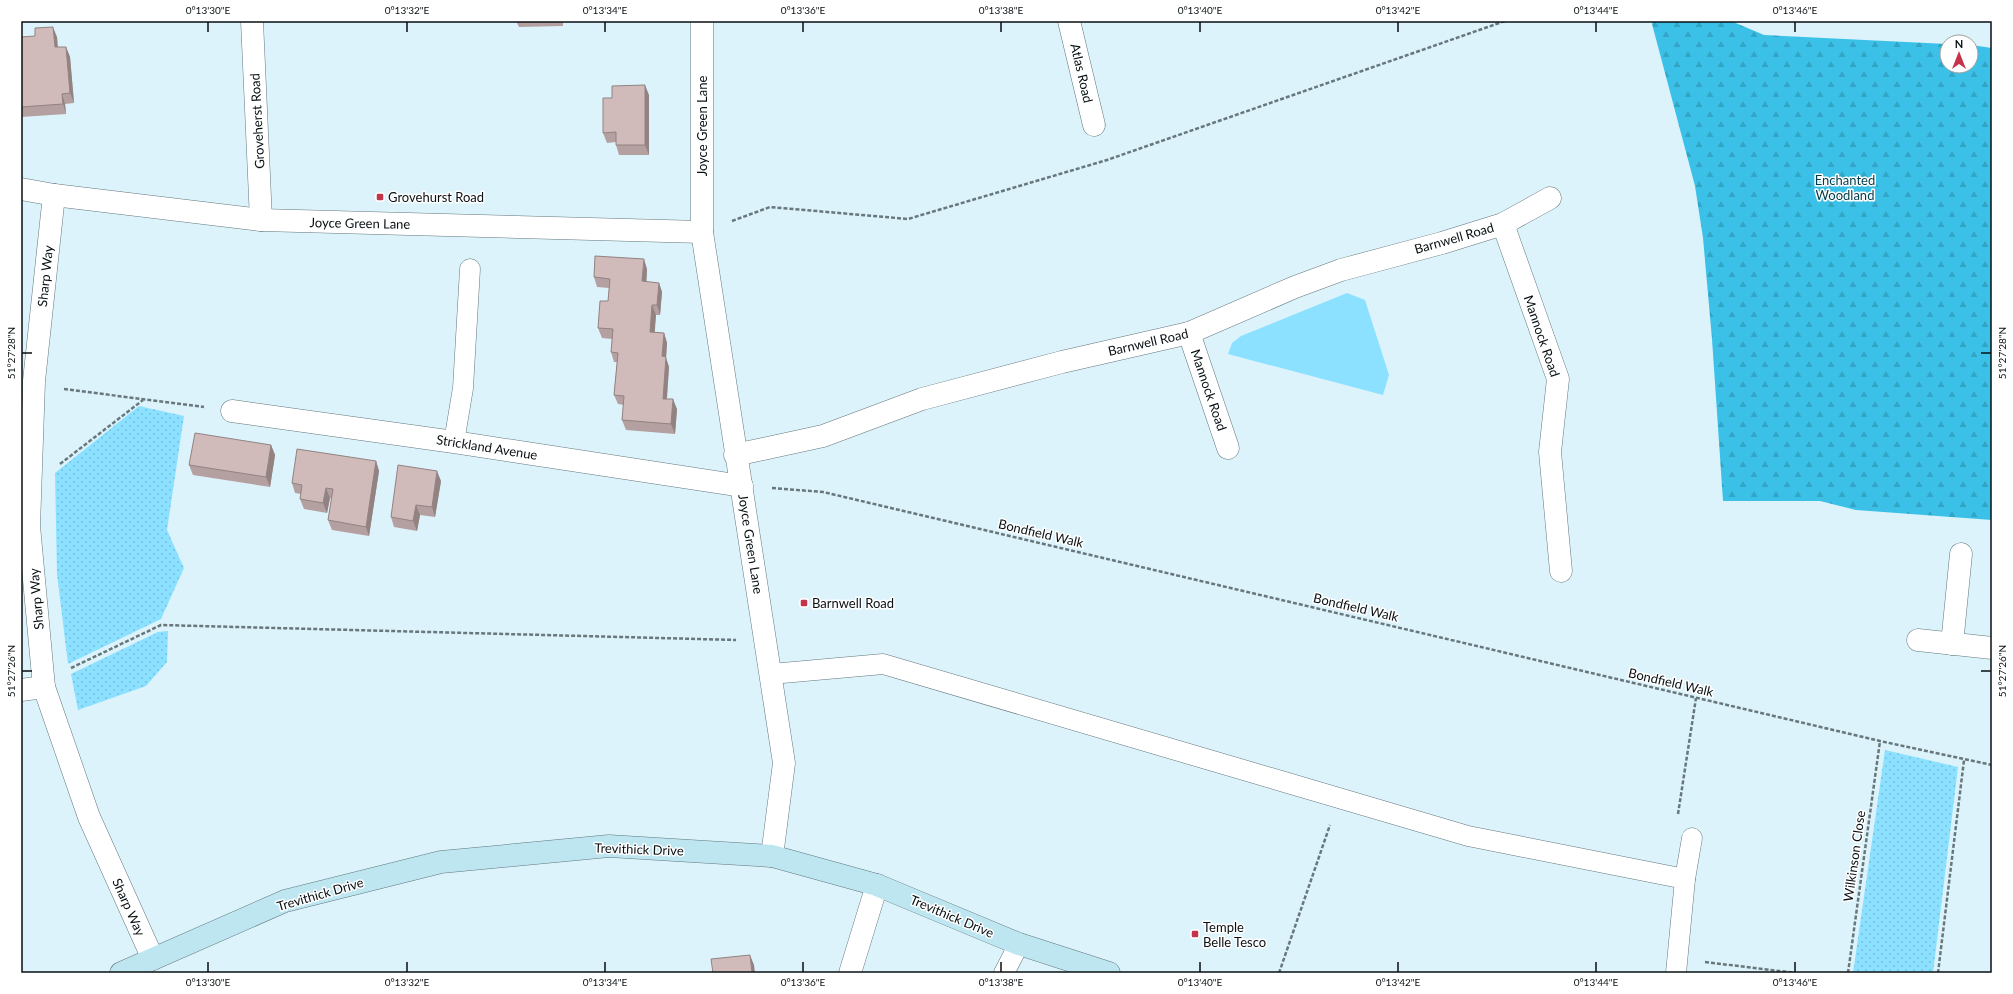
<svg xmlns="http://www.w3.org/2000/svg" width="2013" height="994" font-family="Lato,sans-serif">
  <defs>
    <pattern id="grass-dots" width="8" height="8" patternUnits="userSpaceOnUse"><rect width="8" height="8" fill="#8be1ff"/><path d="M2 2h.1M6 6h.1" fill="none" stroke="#76c0da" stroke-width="1.8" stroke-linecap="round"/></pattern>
    <pattern id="forest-firs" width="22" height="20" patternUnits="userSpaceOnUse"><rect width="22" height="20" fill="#3bc1e8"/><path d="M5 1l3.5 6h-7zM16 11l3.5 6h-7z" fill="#32a5c6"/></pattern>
  </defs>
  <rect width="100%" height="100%" fill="#dcf3fb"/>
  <g fill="url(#grass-dots)">
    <polygon points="139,406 184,416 167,530 184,568 161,619 68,664 57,574 55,473"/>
    <polygon points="168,631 167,662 146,686 78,710 71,674 158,632"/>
    <polygon points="1885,750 1958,767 1933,973 1853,973"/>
  </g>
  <polygon fill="url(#forest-firs)" points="1653,21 1731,21 1764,35 1947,44 1947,66 1971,66 1971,45 1992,48 1992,520 1856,510 1820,501 1723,501 1712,339 1703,238 1695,186 1652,24"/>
  <polygon fill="#8be1ff" points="1347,293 1365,300 1389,375 1383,395 1228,354 1232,343 1241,336"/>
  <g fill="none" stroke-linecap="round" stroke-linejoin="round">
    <defs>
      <g id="lane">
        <polyline points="454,442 463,388 470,269"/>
        <polyline points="771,674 883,664 1468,836 1685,879 1676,973"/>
        <polyline points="1685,879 1692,838"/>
        <polyline points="1004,973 1019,944"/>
      </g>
      <g id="street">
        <polyline points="252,21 261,220"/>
        <polyline points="702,21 702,232 784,763 772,856"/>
        <polyline points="1069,21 1094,125"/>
        <polyline points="21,189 54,195 261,220 702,232"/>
        <polyline points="54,195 34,381 29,526 44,687 89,817 153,959"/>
        <polyline points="1503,224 1558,379 1550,452 1561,571"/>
        <polyline points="1189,333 1228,448"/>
        <polyline points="232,411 454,442 742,486"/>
        <polyline points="735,455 823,436 922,399 1062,362 1189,333 1295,287 1341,270 1442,243 1503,224 1550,198"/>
        <polyline points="1918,640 1992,648"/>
        <polyline points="1952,644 1961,554"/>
        <polyline points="21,690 44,687"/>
        <polyline points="850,973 877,885"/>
      </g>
      <polyline id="secondary" points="121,973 285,901 441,862 609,846 772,856 877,885 1019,944 1109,973"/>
    </defs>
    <use href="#lane" stroke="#63777e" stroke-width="21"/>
    <use href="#street" stroke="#63777e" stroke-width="23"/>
    <use href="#secondary" stroke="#63777e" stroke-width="23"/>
    <g stroke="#68777c" stroke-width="2.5" stroke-dasharray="4 2" stroke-linecap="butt">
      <polyline points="732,221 770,207 908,219 1107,160 1505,21"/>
      <polyline points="64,389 204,407"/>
      <polyline points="60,464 143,400"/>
      <polyline points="772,488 823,492 1880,741 1992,765"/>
      <polyline points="71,668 161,625 736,640"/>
      <polyline points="1678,814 1696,698"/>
      <polyline points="1705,962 1796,973"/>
      <polyline points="1279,973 1330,825"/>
      <polyline points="1848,973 1880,741"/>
      <polyline points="1938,973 1964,760"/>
    </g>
    <use href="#lane" stroke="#fff" stroke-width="20"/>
    <use href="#street" stroke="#fff" stroke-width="22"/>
    <use href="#secondary" stroke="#bde6f1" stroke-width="22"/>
  </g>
  <g fill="#b4a0a0">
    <polygon points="516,21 563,21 563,26 519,27"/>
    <polygon points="21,37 57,37 58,47 66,47 70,57 74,103 65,104 66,114 21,117"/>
    <polygon points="649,95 649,155 619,155 616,145 616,142 607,143 603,133 612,98"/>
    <polygon points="647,269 646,282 659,283 662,292 660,315 656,315 654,332 664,333 667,343 666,358 669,367 667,399 677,409 675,434 626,430 622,420 624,405 618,404 614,395 617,362 614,362 611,352 612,339 602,338 598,328 608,301 609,288 597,287 594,277"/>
    <polygon points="271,445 275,455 270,487 193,475 189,465"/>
    <polygon points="376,461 379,471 369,536 332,530 328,520 332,499 330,498 327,513 304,509 300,499 301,494 295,493 292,483"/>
    <polygon points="441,481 435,517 420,515 417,531 394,527 391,517"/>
  </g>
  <g fill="#928282">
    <polygon points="53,27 57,37 58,57 55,47"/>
    <polygon points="66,47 70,57 74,103 70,93"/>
    <polygon points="645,85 649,95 649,155 645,145"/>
    <polygon points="62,94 65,104 66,114 63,104"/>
    <polygon points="644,259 647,269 646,291 642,281"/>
    <polygon points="659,283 662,292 660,315 657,305"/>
    <polygon points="652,305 656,315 654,342 650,332"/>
    <polygon points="664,333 667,343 666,358 669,367 666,408 663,399 662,356"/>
    <polygon points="673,399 677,409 675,434 671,424"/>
    <polygon points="271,445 275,455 270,487 266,477"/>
    <polygon points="376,461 379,471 369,536 366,527"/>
    <polygon points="437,471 441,481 435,517 432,507"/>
    <polygon points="326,488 330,498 327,513 323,503"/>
    <polygon points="416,505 420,515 417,531 413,521"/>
    <polygon points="750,955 754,965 755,973 752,973"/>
  </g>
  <g fill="#d1baba" stroke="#928282">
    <polygon points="53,27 55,47 66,47 70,93 62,94 63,104 21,107 21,37 35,36 35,28"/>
    <polygon points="645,85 645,145 616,145 616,132 603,133 603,98 612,98 612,86"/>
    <polygon points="595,256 644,259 642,281 659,283 657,305 652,305 650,332 664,333 662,356 666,357 663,399 673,399 671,424 622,420 624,396 614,395 618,353 611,352 613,329 598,328 600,301 608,301 610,279 594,277"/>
    <polygon points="195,433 271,445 266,477 189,465"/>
    <polygon points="297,449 376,461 366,527 328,520 333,489 326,488 323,503 300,499 302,485 292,483"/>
    <polygon points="398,465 437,471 432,507 416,505 413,521 391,517"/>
    <polygon points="750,955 752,973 713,973 711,959"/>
  </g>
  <path fill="none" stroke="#080f12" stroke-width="1.5" d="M208,22V32M407,22V32M605,22V32M803,22V32M1001,22V32M1200,22V32M1398,22V32M1596,22V32M1795,22V32M22,353H32M1981,353H1991M22,671H32M1981,671H1991M208,962V972M407,962V972M605,962V972M803,962V972M1001,962V972M1200,962V972M1398,962V972M1596,962V972M1795,962V972"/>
  <g fill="#c4344a" stroke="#fff" stroke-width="1.5">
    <rect x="376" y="193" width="8" height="8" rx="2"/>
    <rect x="800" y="599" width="8" height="8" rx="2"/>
    <rect x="1191" y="930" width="8" height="8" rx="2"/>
  </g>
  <g text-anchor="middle" stroke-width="3" stroke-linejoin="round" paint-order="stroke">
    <g font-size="13" fill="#080f12" stroke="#fff">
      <text transform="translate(1082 73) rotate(77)" y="5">Atlas Road</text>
      <text transform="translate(257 121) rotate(-93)" y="5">Groveherst Road</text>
      <text transform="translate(702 126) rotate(-90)" y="5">Joyce Green Lane</text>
      <text transform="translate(360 223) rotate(1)" y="5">Joyce Green Lane</text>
      <text transform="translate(1454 238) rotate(-16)" y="5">Barnwell Road</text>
      <text transform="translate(45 276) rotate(-84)" y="5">Sharp Way</text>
      <text transform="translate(1542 336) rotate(71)" y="5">Mannock Road</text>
      <text transform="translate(1148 342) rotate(-13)" y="5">Barnwell Road</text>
      <text transform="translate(1209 390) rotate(71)" y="5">Mannock Road</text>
      <text transform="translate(487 447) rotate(9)" y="5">Strickland Avenue</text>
      <text transform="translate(1041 533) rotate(13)" y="5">Bondfield Walk</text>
      <text transform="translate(751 544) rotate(81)" y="5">Joyce Green Lane</text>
      <text transform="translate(36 599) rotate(-95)" y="5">Sharp Way</text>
      <text transform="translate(1356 607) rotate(13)" y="5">Bondfield Walk</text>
      <text transform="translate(1671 682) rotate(13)" y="5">Bondfield Walk</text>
      <text transform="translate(639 849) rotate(2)" y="5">Trevithick Drive</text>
      <text transform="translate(1854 856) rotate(-82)" y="5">Wilkinson Close</text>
      <text transform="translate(320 894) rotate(-16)" y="5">Trevithick Drive</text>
      <text transform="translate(129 907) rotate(66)" y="5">Sharp Way</text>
      <text transform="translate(952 916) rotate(23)" y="5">Trevithick Drive</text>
    </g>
    <g font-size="13" fill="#003b4b" stroke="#fff">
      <text x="1845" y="185">Enchanted<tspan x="1845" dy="15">Woodland</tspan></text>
    </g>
    <g font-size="13" fill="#080f12" stroke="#fff" text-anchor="start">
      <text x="388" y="202">Grovehurst Road</text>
      <text x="812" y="608">Barnwell Road</text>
      <text x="1203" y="932">Temple<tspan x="1203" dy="15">Belle Tesco</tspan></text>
    </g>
  </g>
  <rect width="2013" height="994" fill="none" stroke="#ffffff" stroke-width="44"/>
  <g transform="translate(1959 54)"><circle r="19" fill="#ffffff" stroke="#9c9fa0"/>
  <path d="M0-3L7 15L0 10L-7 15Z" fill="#c4344a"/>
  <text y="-6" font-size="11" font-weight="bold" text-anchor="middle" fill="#080f12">N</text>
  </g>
  <rect x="22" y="22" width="1969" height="950" fill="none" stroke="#080f12" stroke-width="1.5"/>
  <g font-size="10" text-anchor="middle" fill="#080f12">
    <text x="208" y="14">0°13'30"E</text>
    <text x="407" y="14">0°13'32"E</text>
    <text x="605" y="14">0°13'34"E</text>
    <text x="803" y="14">0°13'36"E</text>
    <text x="1001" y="14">0°13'38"E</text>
    <text x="1200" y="14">0°13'40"E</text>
    <text x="1398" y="14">0°13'42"E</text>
    <text x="1596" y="14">0°13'44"E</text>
    <text x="1795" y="14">0°13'46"E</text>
    <text transform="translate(11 353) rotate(-90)" y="4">51°27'28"N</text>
    <text transform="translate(2002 353) rotate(-90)" y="4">51°27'28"N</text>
    <text transform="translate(11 671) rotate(-90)" y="4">51°27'26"N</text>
    <text transform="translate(2002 671) rotate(-90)" y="4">51°27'26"N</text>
    <text x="208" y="986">0°13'30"E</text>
    <text x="407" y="986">0°13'32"E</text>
    <text x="605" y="986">0°13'34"E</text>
    <text x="803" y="986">0°13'36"E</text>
    <text x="1001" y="986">0°13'38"E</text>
    <text x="1200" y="986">0°13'40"E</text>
    <text x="1398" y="986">0°13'42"E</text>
    <text x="1596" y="986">0°13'44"E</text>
    <text x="1795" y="986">0°13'46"E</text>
  </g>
</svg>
